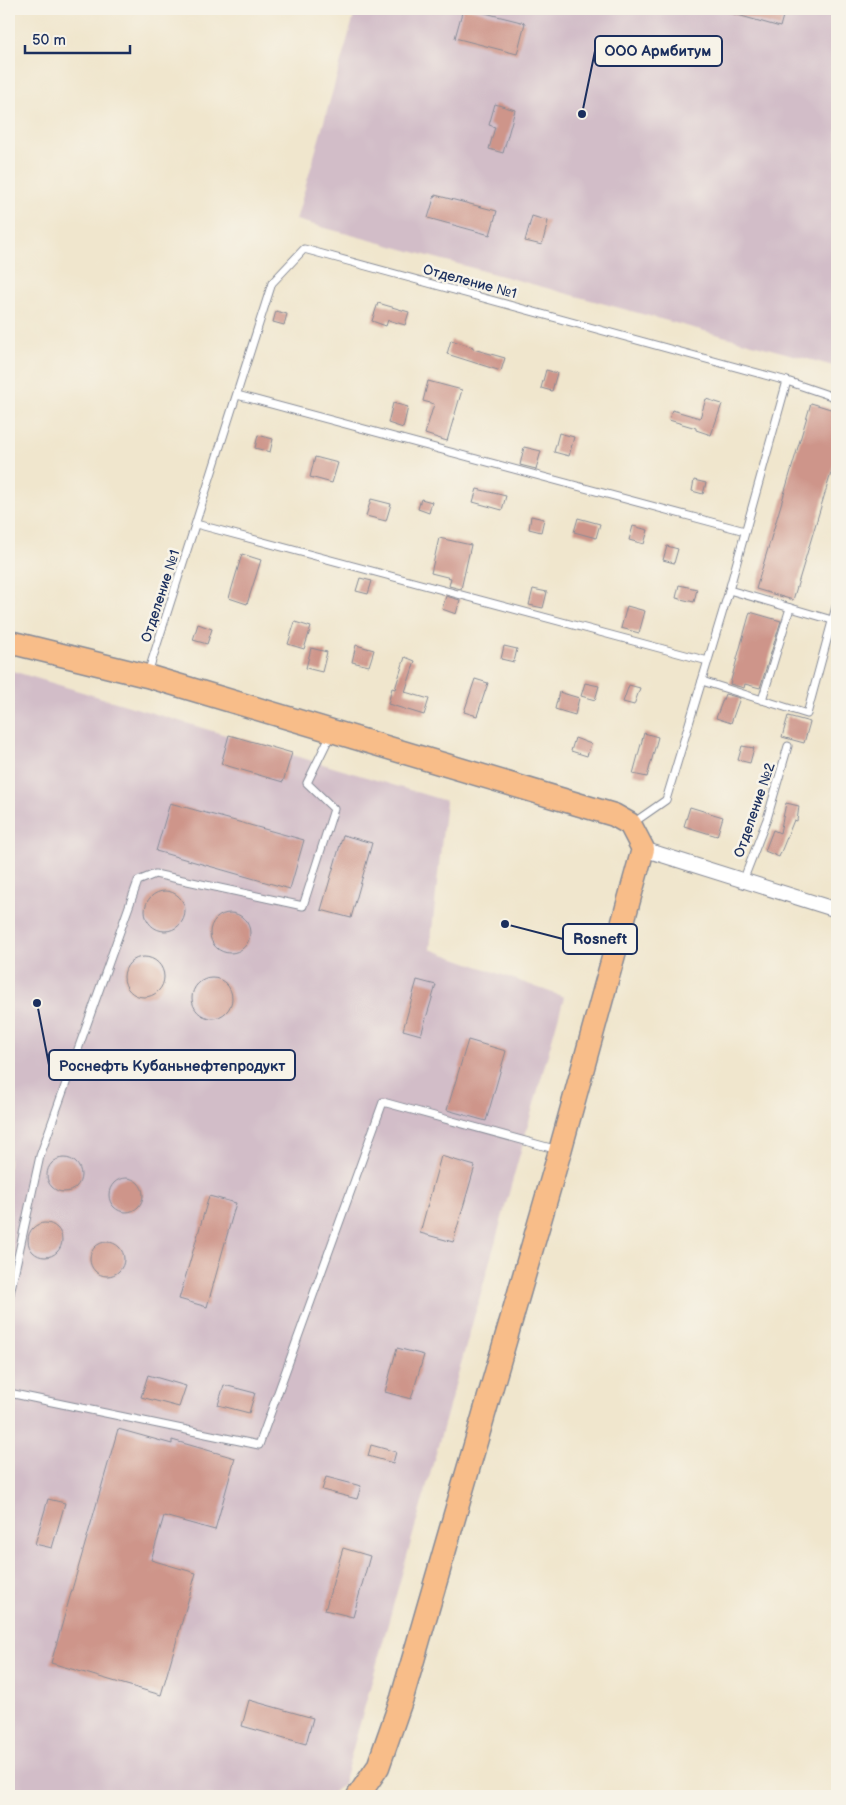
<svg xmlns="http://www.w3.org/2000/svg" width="846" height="1805" font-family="'Balsamiq Sans',sans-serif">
  <rect width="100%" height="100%" fill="#f7f3e8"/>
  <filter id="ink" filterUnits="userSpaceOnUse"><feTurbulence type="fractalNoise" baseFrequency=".02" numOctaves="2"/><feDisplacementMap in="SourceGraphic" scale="10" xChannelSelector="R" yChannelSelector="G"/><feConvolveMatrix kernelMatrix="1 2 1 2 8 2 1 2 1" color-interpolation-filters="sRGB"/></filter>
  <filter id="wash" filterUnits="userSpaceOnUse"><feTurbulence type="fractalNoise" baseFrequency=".0096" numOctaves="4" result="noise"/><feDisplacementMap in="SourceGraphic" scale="20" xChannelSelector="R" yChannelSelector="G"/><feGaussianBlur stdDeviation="1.12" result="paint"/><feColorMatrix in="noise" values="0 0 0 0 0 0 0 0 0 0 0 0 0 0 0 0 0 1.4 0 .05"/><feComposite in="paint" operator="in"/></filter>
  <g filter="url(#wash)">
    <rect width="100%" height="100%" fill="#f0e6cd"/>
    <g fill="#d2bdc8">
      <polygon points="356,9 837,9 837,367 296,220"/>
      <polygon points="9,670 446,801 430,949 564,997 343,1784 330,1796 9,1796"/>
    </g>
    <g id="blocks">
      <g fill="#ce958a">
        <polygon points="463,9 469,9 525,23 517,54 455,38"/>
        <polygon points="727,9 785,9 780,27 727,12"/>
        <polygon points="495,104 515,110 503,153 489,149 495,127 489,125"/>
        <polygon points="435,195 497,211 490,235 428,218"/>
        <polygon points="532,216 548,221 542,245 525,241"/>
        <polygon points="378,303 409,312 405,325 388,320 386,326 372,321"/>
        <polygon points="276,311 287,314 284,325 273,322"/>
        <polygon points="451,340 473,347 473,349 505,358 501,371 447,354"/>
        <polygon points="546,370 557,373 552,391 541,388"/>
        <polygon points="428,381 462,390 447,441 425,434 434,404 423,401"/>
        <polygon points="706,399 722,404 711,435 696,430 696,428 669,420 672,410 700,418"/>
        <polygon points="393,403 408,407 403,428 388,423"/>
        <polygon points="811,403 837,411 837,453 793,600 756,589"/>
        <polygon points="559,433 574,437 569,456 554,452"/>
        <polygon points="258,435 273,439 270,452 255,448"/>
        <polygon points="524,447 541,451 536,469 520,465"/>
        <polygon points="315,457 338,463 332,483 310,477"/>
        <polygon points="694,480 706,483 703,494 692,491"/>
        <polygon points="477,489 506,496 502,510 473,502"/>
        <polygon points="371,499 391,504 386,521 366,516"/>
        <polygon points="421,499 432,502 429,513 418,509"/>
        <polygon points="531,516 544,519 541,532 529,529"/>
        <polygon points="578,518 600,524 596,538 574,532"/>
        <polygon points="633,526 648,530 644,544 629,540"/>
        <polygon points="439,538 471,545 461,589 449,586 451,578 431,573"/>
        <polygon points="667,546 678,549 674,563 663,560"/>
        <polygon points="242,554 261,560 247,604 229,598"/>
        <polygon points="360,578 372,581 368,594 356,591"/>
        <polygon points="679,585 697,589 694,602 676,598"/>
        <polygon points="533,589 547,592 543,608 529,605"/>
        <polygon points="446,596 460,600 456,614 442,609"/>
        <polygon points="627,606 645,611 639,633 621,628"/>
        <polygon points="750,612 781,621 760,688 745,684 744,688 730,684"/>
        <polygon points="295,622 311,627 304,649 288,644"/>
        <polygon points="198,624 212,629 207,644 193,640"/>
        <polygon points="356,645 374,650 369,666 352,662"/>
        <polygon points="504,646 517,649 514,662 501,659"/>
        <polygon points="311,648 327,652 322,672 306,668"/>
        <polygon points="405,657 415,661 405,692 429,699 424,715 388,704 392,688 395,689"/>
        <polygon points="475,679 488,683 477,716 464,712"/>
        <polygon points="585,683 599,686 595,700 581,696"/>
        <polygon points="629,685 640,688 634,705 623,702"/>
        <polygon points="559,692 579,698 575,715 555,709"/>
        <polygon points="725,694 740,698 731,723 716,718"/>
        <polygon points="788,716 810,722 804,743 782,737"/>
        <polygon points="644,733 658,737 647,777 633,774"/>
        <polygon points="229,735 292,753 283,782 221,764"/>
        <polygon points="575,738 591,744 587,756 571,751"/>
        <polygon points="742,746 754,748 750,763 738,760"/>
        <polygon points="170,803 304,840 290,889 156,851"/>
        <polygon points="786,803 799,806 797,821 794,820 779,857 765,851 773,830 780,833"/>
        <polygon points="690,807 723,817 717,836 684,826"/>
        <polygon points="343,835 372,843 351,918 321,910"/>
        <circle cx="165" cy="911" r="20"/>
        <circle cx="230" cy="933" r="20"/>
        <circle cx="144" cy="977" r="20"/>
        <circle cx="212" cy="998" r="20"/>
        <polygon points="417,980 436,985 421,1035 403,1030"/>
        <polygon points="468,1040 506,1051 486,1121 447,1110"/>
        <polygon points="441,1156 475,1166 453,1242 420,1233"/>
        <circle cx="64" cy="1175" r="17"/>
        <circle cx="126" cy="1195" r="17"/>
        <polygon points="209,1196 236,1203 207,1307 179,1299"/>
        <circle cx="45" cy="1240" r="17"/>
        <circle cx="107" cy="1259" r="17"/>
        <polygon points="397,1348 424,1355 411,1399 385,1392"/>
        <polygon points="148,1375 186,1386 179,1407 141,1397"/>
        <polygon points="224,1385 255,1393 249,1413 218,1405"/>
        <polygon points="118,1429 172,1444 172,1440 235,1458 215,1530 164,1516 151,1560 196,1573 161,1695 51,1663"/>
        <polygon points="371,1445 396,1452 393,1463 368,1456"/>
        <polygon points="326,1477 361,1486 357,1499 322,1490"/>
        <polygon points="48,1499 65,1503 52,1548 35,1544"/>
        <polygon points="343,1548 370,1556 353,1617 325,1610"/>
        <polygon points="249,1700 313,1718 306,1744 242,1726"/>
      </g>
    </g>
  </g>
  <g filter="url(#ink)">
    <use href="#blocks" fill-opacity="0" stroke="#868a96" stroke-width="1"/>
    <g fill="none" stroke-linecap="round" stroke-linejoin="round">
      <defs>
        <g id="lane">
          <polyline points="237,395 745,531"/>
          <polyline points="196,524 708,661"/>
          <polyline points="729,590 832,620 837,623"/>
          <polyline points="148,673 272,283 304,249 787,381 837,398"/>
          <polyline points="702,681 807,714 837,603"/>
          <polyline points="762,700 790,608"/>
          <polyline points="633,823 666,800 728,594 787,381"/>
          <polyline points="743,881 767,819 788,746"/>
          <polyline points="9,1298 40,1156 138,881 155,874 303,906 334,809 307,783 331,734"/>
          <polyline points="9,1393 259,1445 383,1102 558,1150"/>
        </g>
        <polyline id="street" points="643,849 837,910"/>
        <polyline id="primary" points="9,642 147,676 614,815 630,824 643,849 560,1151 402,1698 378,1767 358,1796"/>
      </defs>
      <use href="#lane" stroke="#868a96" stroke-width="9"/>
      <use href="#street" stroke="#868a96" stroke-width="16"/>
      <use href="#primary" stroke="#868a96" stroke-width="25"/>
      <use href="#lane" stroke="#fff" stroke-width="7"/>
      <use href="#street" stroke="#fff" stroke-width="14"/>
      <use href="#primary" stroke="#f8bd89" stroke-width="22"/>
    </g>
  </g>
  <g text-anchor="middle" stroke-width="5" stroke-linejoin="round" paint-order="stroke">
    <g font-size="14" fill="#1b2f5e" stroke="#f7f3e8">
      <text transform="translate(470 281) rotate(15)" y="5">Отделение №1</text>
      <text transform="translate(160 596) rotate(-72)" y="5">Отделение №1</text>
      <text transform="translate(754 810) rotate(-71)" y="5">Отделение №2</text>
    </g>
  </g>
  <path fill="none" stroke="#1b2f5e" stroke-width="2" d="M582 114L595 51M505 924L563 939M37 1003L49 1065"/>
  <g fill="#1b2f5e" stroke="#f7f3e8" stroke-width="2">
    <circle cx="582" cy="114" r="5"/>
    <circle cx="505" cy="924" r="5"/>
    <circle cx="37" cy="1003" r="5"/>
  </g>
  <g fill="#f7f3e8" stroke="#1b2f5e" stroke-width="2">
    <rect x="595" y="36" width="127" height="30" rx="5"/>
    <rect x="563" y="924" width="74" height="30" rx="5"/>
    <rect x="49" y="1050" width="246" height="30" rx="5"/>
  </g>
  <g font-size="15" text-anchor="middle" font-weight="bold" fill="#1b2f5e">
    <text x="658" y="56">ООО Армбитум</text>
    <text x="600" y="944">Rosneft</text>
    <text x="172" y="1071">Роснефть Кубаньнефтепродукт</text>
  </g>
  <rect width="846" height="1805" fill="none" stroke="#f7f3e8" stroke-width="30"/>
  <path d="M25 45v8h105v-8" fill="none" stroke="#1b2f5e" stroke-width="2.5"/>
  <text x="32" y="45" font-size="15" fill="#1b2f5e" stroke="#f7f3e8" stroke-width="4" paint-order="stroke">50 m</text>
</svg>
